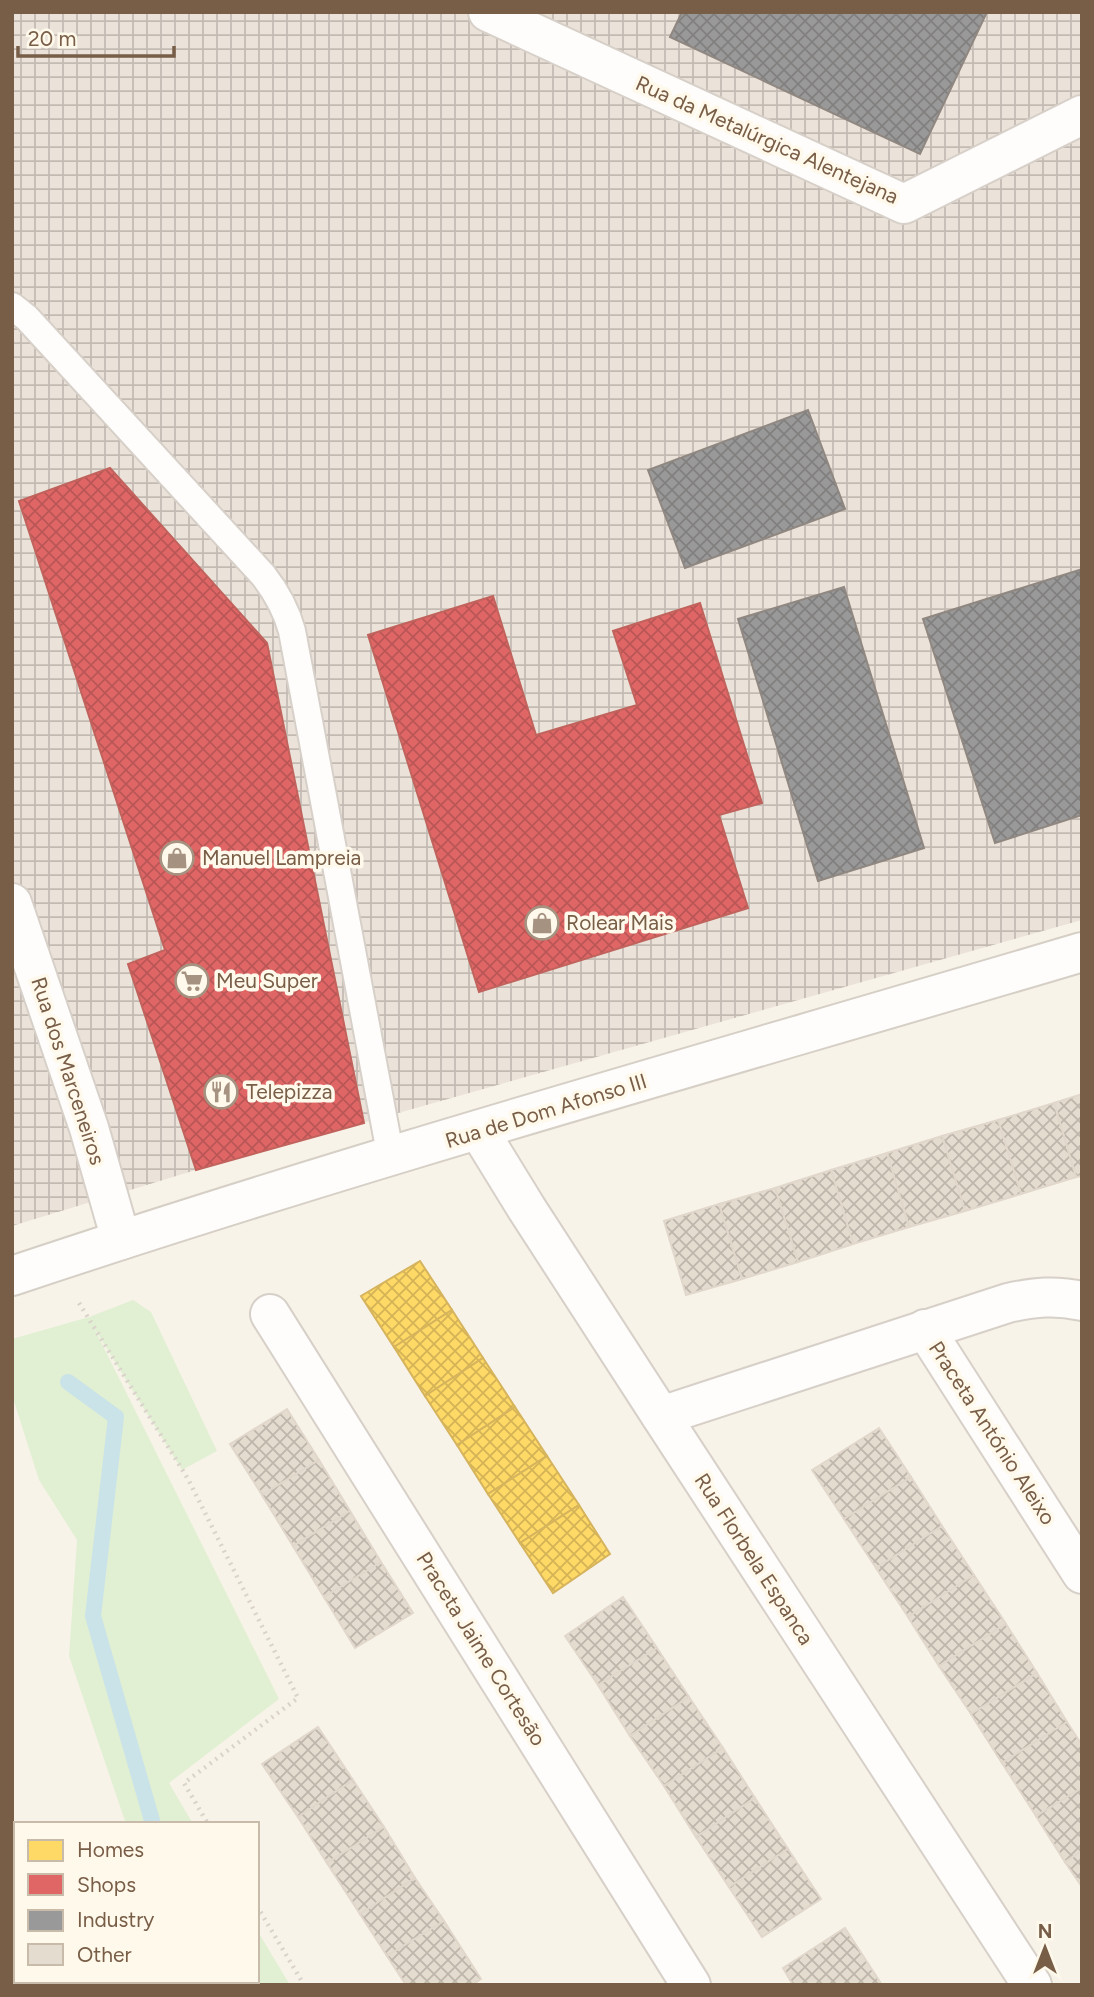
<svg xmlns="http://www.w3.org/2000/svg" width="1094" height="1997" font-family="Figtree,sans-serif">
  <defs>
    <pattern id="industrial-grid" width="8" height="8" patternUnits="userSpaceOnUse" patternTransform="scale(1.75)"><rect width="8" height="8" fill="#ebe3da"/><path d="M0 4h8M4 0v8" fill="none" stroke="#c3bbb3"/></pattern>
    <pattern id="homes-cross-hatch" width="8" height="8" patternUnits="userSpaceOnUse" patternTransform="scale(1.75)"><rect width="8" height="8" fill="#ffd966"/><path d="M0 0l8 8M0 8l8-8" fill="none" stroke="#d3b356"/></pattern>
    <pattern id="shops-cross-hatch" width="8" height="8" patternUnits="userSpaceOnUse" patternTransform="scale(1.75)"><rect width="8" height="8" fill="#e06666"/><path d="M0 0l8 8M0 8l8-8" fill="none" stroke="#ba5756"/></pattern>
    <pattern id="industry-cross-hatch" width="8" height="8" patternUnits="userSpaceOnUse" patternTransform="scale(1.75)"><rect width="8" height="8" fill="#999"/><path d="M0 0l8 8M0 8l8-8" fill="none" stroke="#82807f"/></pattern>
    <pattern id="building-cross-hatch" width="8" height="8" patternUnits="userSpaceOnUse" patternTransform="scale(1.75)"><rect width="8" height="8" fill="#e5dcd0"/><path d="M0 0l8 8M0 8l8-8" fill="none" stroke="#beb6ab"/></pattern>
  </defs>
  <rect width="100%" height="100%" fill="#f8f3e9"/>
  <polygon fill="url(#industrial-grid)" points="12,12 1082,12 1082,920 196,1170 12,1226"/>
  <g fill="#e1efd2">
    <polygon points="133,1300 151,1312 217,1451 182,1470 94,1328 279,1699 169,1783 193,1824 126,1824 69,1656 77,1540 39,1480 12,1395 12,1339 89,1317"/>
    <polygon points="257,1930 290,1985 172,1985 171,1981 257,1981"/>
  </g>
  <g fill="url(#homes-cross-hatch)" stroke="#d6b45d" stroke-width="2">
    <polygon points="420,1261 452,1310 394,1347 361,1296"/>
    <polygon points="452,1310 483,1358 425,1396 394,1347"/>
    <polygon points="483,1358 515,1407 457,1445 425,1396"/>
    <polygon points="515,1407 547,1456 488,1494 457,1445"/>
    <polygon points="547,1456 579,1505 520,1543 488,1494"/>
    <polygon points="579,1505 610,1554 553,1593 520,1543"/>
    <polygon points="16,1967 16,1981 69,1981 70,1985 12,1985 12,1968"/>
  </g>
  <g fill="url(#shops-cross-hatch)" stroke="#c1635d" stroke-width="2">
    <polygon points="110,468 267,643 364,1123 196,1170 128,964 165,950 19,501"/>
    <polygon points="493,596 536,735 637,705 613,631 700,603 762,803 719,815 748,908 479,992 368,635"/>
  </g>
  <g fill="url(#industry-cross-hatch)" stroke="#8f8780" stroke-width="2">
    <polygon points="682,12 987,12 920,154 670,37"/>
    <polygon points="808,410 845,509 685,568 648,470"/>
    <polygon points="1082,569 1082,815 995,843 923,619"/>
    <polygon points="844,587 924,848 818,881 738,619"/>
  </g>
  <g fill="none" stroke-linecap="round" stroke-linejoin="round">
    <g stroke="#cae3e9" stroke-width="16">
      <polyline points="68,1382 116,1417 93,1616 153,1824"/>
      <polyline points="198,1981 199,1985"/>
    </g>
  </g>
  <g fill="url(#building-cross-hatch)" stroke="#e1d7cb" stroke-width="2">
    <polygon points="1082,1094 1082,1176 1076,1177 1054,1103"/>
    <polygon points="1054,1103 1076,1177 1021,1194 998,1120"/>
    <polygon points="998,1120 1021,1194 965,1211 942,1136"/>
    <polygon points="942,1136 965,1211 909,1227 887,1153"/>
    <polygon points="887,1153 909,1227 853,1244 831,1170"/>
    <polygon points="831,1170 853,1244 798,1262 775,1188"/>
    <polygon points="775,1188 798,1262 742,1279 719,1204"/>
    <polygon points="719,1204 742,1279 686,1295 664,1221"/>
    <polygon points="287,1409 319,1460 262,1495 230,1444"/>
    <polygon points="879,1428 911,1477 844,1519 812,1470"/>
    <polygon points="319,1460 350,1511 293,1546 262,1495"/>
    <polygon points="911,1477 942,1526 876,1568 844,1519"/>
    <polygon points="350,1511 381,1562 324,1597 293,1546"/>
    <polygon points="942,1526 974,1575 908,1617 876,1568"/>
    <polygon points="381,1562 413,1613 355,1648 324,1597"/>
    <polygon points="974,1575 1006,1624 939,1666 908,1617"/>
    <polygon points="623,1597 657,1648 598,1685 565,1636"/>
    <polygon points="1006,1624 1037,1673 971,1714 939,1666"/>
    <polygon points="657,1648 689,1697 630,1736 598,1685"/>
    <polygon points="1037,1673 1067,1722 1002,1763 971,1714"/>
    <polygon points="689,1697 723,1748 664,1786 630,1736"/>
    <polygon points="1067,1722 1082,1745 1082,1788 1036,1816 1002,1763"/>
    <polygon points="318,1727 353,1780 298,1817 262,1764"/>
    <polygon points="723,1748 755,1798 696,1837 664,1786"/>
    <polygon points="353,1780 384,1827 327,1863 298,1817"/>
    <polygon points="1082,1788 1082,1851 1065,1862 1036,1816"/>
    <polygon points="755,1798 788,1849 729,1887 696,1837"/>
    <polygon points="384,1827 415,1878 360,1914 327,1863"/>
    <polygon points="788,1849 821,1899 762,1937 729,1887"/>
    <polygon points="1082,1851 1082,1887 1065,1862"/>
    <polygon points="415,1878 444,1921 387,1956 360,1914"/>
    <polygon points="444,1921 481,1979 472,1985 406,1985 387,1956"/>
    <polygon points="845,1928 882,1985 793,1985 783,1968"/>
  </g>
  <g fill="none" stroke-linecap="round" stroke-linejoin="round">
    <defs>
      <path id="lane" d="M12,306L27,318L263,575C277,593 286,609 292,631L391,1158"/>
      <g id="street">
        <polyline points="488,12 904,204 1082,115"/>
        <polyline points="12,903 89,1128 121,1240"/>
        <polyline points="479,1131 527,1209 661,1416 1032,1985"/>
        <polyline points="270,1314 691,1985"/>
        <polyline points="925,1329 1082,1574"/>
        <path d="M661,1416L1008,1303C1035,1297 1055,1295 1082,1301"/>
      </g>
      <path id="secondary" d="M12,1276C365,1158 725,1058 1082,952"/>
    </defs>
    <use href="#lane" stroke="#d7d0c8" stroke-width="30"/>
    <use href="#street" stroke="#d7d0c8" stroke-width="42"/>
    <use href="#secondary" stroke="#d6cfc6" stroke-width="42"/>
    <g stroke="#dad3cb" stroke-width="4.5" stroke-dasharray="2 5" stroke-linecap="butt">
      <polyline points="79,1303 188,1479 298,1698 184,1783 208,1824"/>
      <polyline points="257,1906 304,1985"/>
    </g>
    <use href="#lane" stroke="#fefdfc" stroke-width="26"/>
    <use href="#street" stroke="#fefdfc" stroke-width="38"/>
    <use href="#secondary" stroke="#fefdfc" stroke-width="38"/>
  </g>
  <defs>
    <symbol id="shop-ring" viewBox="-11 -11 22 22"><circle r="9.5" fill="#fff9eb" stroke="#a59280" stroke-width="1.5"/><path d="M-5-2.5h2.3a2.7 3.5 0 0 1 5.4 0H5L5.5 6h-11ZM-1.5-2.5h3a1.5 2.3 0 0 0-3 0Z" fill="#a59280"/></symbol>
    <symbol id="supermarket-ring" viewBox="-11 -11 22 22"><circle r="9.5" fill="#fff9eb" stroke="#a59280" stroke-width="1.5"/><path d="M-6-5.5h2.5l.6 2H6L4.5 2H-2.5L-4.4-4H-6ZM-1.5 3.2a1.3 1.3 0 1 0 .1 0ZM3 3.2a1.3 1.3 0 1 0 .1 0Z" fill="#a59280"/></symbol>
    <symbol id="restaurant-ring" viewBox="-11 -11 22 22"><circle r="9.5" fill="#fff9eb" stroke="#a59280" stroke-width="1.5"/><path d="M-5-6h1v4h1v-4h1v4h1v-4h1v5L-1.5 .5V6h-2V.5L-5-1ZM5-6V6H3V1.5H1.5Q1.5-4 5-6Z" fill="#a59280"/></symbol>
  </defs>
  <g fill-rule="evenodd">
    <use href="#shop-ring" x="158" y="839" width="38" height="38"/>
    <use href="#shop-ring" x="523" y="904" width="38" height="38"/>
    <use href="#supermarket-ring" x="173" y="962" width="38" height="38"/>
    <use href="#restaurant-ring" x="202" y="1073" width="38" height="38"/>
  </g>
  <g text-anchor="middle" stroke-width="7" stroke-linejoin="round" paint-order="stroke">
    <g font-size="21" fill="#785d47" stroke="#fff9eb">
      <text transform="translate(767 140) rotate(24)" y="7">Rua da Metalúrgica Alentejana</text>
      <text transform="translate(68 1071) rotate(72)" y="7">Rua dos Marceneiros</text>
      <text transform="translate(546 1111) rotate(-17)" y="7">Rua de Dom Afonso III</text>
      <text transform="translate(992 1433) rotate(57)" y="7">Praceta António Aleixo</text>
      <text transform="translate(754 1559) rotate(57)" y="7">Rua Florbela Espanca</text>
      <text transform="translate(481 1649) rotate(58)" y="7">Praceta Jaime Cortesão</text>
    </g>
    <g font-size="21" fill="#785d47" stroke="#fff9eb" text-anchor="start">
      <text x="202" y="865">Manuel Lampreia</text>
      <text x="566" y="930">Rolear Mais</text>
      <text x="216" y="988">Meu Super</text>
      <text x="246" y="1099">Telepizza</text>
    </g>
  </g>
  <rect width="1094" height="1997" fill="none" stroke="#785d47" stroke-width="28"/>
  <rect x="14" y="1822" width="245" height="161" fill="#fff9eb" stroke="#c9bba9" stroke-width="2"/>
  <rect x="28" y="1840" width="35" height="21" fill="#ffd966" stroke="#c9bba9" stroke-width="2"/>
  <text x="77" y="1857" font-size="21" fill="#785d47">Homes</text>
  <rect x="28" y="1874" width="35" height="21" fill="#e06666" stroke="#c9bba9" stroke-width="2"/>
  <text x="77" y="1892" font-size="21" fill="#785d47">Shops</text>
  <rect x="28" y="1910" width="35" height="21" fill="#999999" stroke="#c9bba9" stroke-width="2"/>
  <text x="77" y="1927" font-size="21" fill="#785d47">Industry</text>
  <rect x="28" y="1944" width="35" height="21" fill="#e5dcd0" stroke="#c9bba9" stroke-width="2"/>
  <text x="77" y="1962" font-size="21" fill="#785d47">Other</text>
  <g transform="translate(1045 1948)" stroke="#fff9eb" stroke-width="5" paint-order="stroke">
  <path d="M0-5L12 26L0 18L-12 26Z" fill="#785d47"/>
  <text y="-10" font-size="19" font-weight="bold" text-anchor="middle" fill="#785d47">N</text>
  </g>
  <path d="M18 46v10h156v-10" fill="none" stroke="#785d47" stroke-width="3.5"/>
  <text x="28" y="46" font-size="21" fill="#785d47" stroke="#fff9eb" stroke-width="5" paint-order="stroke">20 m</text>
</svg>
